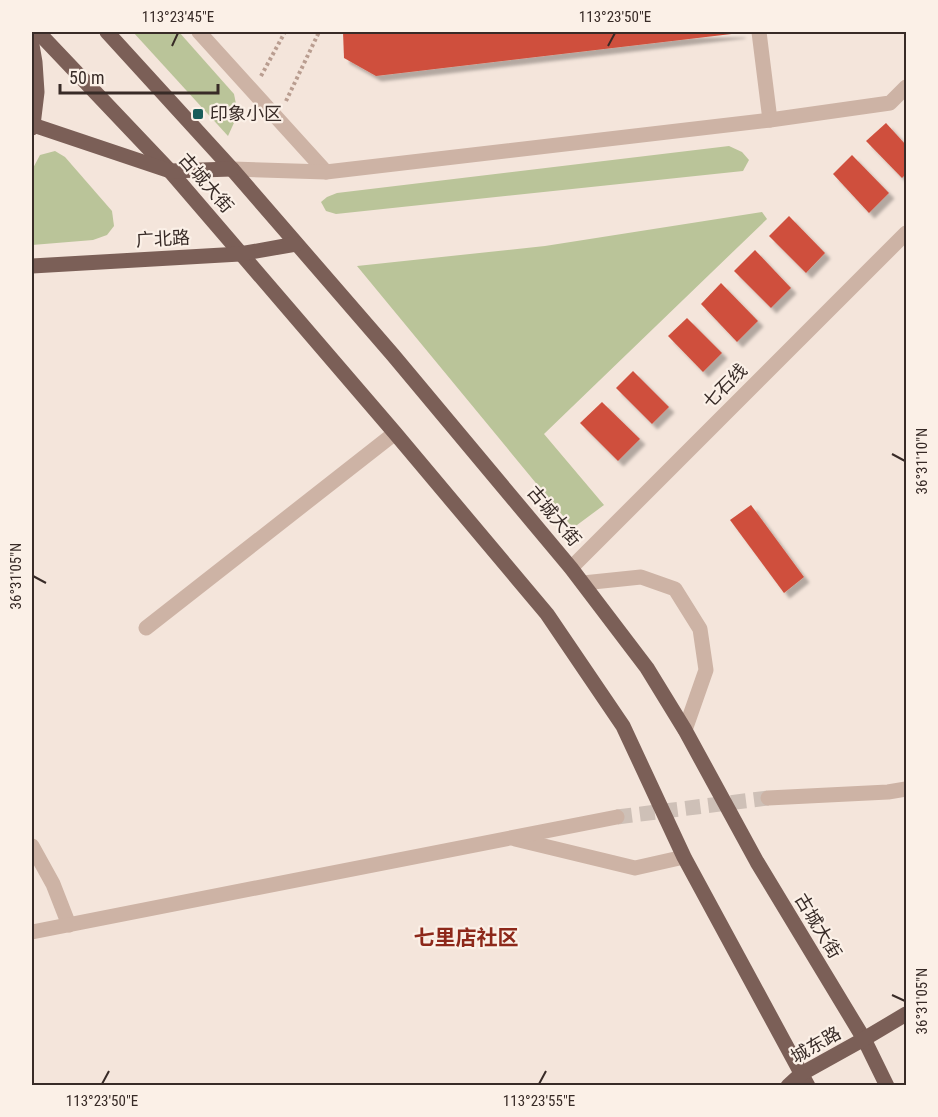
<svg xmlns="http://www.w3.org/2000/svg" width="938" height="1117" font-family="'Roboto Condensed','Noto Sans SC',sans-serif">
  <defs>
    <filter id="shadow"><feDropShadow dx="5.5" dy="5.5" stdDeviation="1.5" flood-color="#0004"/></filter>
  </defs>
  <rect width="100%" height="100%" fill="#f4e5db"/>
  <g fill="#bac499">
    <polygon points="133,32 179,32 234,94 238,114 228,136"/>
    <polygon points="729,146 742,152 749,160 743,171 336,214 326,211 321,202 327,197 337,193"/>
    <polygon points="55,151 65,157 112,211 114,226 107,235 93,240 32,245 32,170 40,155"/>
    <polygon points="762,212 767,219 544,434 604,505 573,528 357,266 545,246"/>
  </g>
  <g fill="#cf503d" filter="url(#shadow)">
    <polygon points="343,32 740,32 740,33 376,76 344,58"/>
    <polygon points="886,123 906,145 906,174 902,178 866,141"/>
    <polygon points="852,155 889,193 869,213 833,174"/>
    <polygon points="789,216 825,253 806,273 769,236"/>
    <polygon points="755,250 791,288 771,308 734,271"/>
    <polygon points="721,283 758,321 737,342 701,304"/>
    <polygon points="687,318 722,353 703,372 668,336"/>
    <polygon points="633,371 669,407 652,424 616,388"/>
    <polygon points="602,402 640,439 618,461 580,423"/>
    <polygon points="751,505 804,577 784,593 730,520"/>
  </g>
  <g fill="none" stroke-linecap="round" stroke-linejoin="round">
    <polyline stroke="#cec0b7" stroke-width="15" stroke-dasharray="15 8" stroke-linecap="butt" points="617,817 768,798"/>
    <g stroke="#b99d90" stroke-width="4" stroke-dasharray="3 3" stroke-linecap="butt">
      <polyline points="261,76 285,32"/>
      <polyline points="286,101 319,32"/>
    </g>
    <g stroke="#cdb3a5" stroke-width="15">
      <polyline points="199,32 326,172"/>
      <polyline points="759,32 770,120"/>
      <polyline points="232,169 326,172 770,120 890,103 906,87"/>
      <polyline points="571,568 906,233"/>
      <polyline points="583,583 641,577 675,589 700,629 706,670 685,730"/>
      <polyline points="146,628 395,433"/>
      <polyline points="768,798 888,792 906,789"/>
      <polyline points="515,839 635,868 684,857"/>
      <polyline points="32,846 53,884 69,925"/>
      <polyline points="32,932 617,817"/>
    </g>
    <g stroke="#7b5f57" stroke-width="15">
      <polyline points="38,32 170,171 395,433 547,614 623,726 684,857 808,1086"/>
      <polyline points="107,32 232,169 393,355 571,568 647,668 685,730 757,862 864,1039 887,1086"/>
      <polyline points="32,45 35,62 37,92 33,125"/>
      <polyline points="32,128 33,125 170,171 232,169"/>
      <polyline points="32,266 240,254 296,244"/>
      <polyline points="788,1086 801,1074 864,1039 906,1014"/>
    </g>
  </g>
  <path fill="none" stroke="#382b27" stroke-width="2" d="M172,46L178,33M608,46L615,33M892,454L905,461M33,576L46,583M892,995L905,1001M102,1084L109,1071M539,1084L546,1071"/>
  <rect fill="#195d5a" stroke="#fbf0e7" stroke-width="2" x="192" y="108" width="12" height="12" rx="3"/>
  <g text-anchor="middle" stroke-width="4.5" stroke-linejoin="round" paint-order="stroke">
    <g font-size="18" fill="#382b27" stroke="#fbf0e7" text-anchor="start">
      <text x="210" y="120">印象小区</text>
    </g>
    <g font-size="18" fill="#382b27" stroke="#fbf0e7">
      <text transform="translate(206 183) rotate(49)" y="6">古城大街</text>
      <text transform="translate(163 239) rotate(-3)" y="6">广北路</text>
      <text transform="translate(725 386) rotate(-45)" y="6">七石线</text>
      <text transform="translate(554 516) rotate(50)" y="6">古城大街</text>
      <text transform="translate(818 926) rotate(59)" y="6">古城大街</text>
      <text transform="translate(816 1045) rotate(-30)" y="6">城东路</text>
    </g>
    <g font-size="21" font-weight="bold" fill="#8d281a" stroke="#fbf0e7">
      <text x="466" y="945">七里店社区</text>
    </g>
  </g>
  <rect width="938" height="1117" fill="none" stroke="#fbf0e7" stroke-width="66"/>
  <path d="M60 84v9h158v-9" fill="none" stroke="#382b27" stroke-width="3"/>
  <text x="69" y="84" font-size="18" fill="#382b27" stroke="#fbf0e7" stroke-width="4.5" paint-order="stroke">50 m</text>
  <rect x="33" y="33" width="872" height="1051" fill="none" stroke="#382b27" stroke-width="2"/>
  <g font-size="15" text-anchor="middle" fill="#382b27">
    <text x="178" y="22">113°23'45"E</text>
    <text x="615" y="22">113°23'50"E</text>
    <text transform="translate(922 461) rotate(-90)" y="5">36°31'10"N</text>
    <text transform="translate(16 576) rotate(-90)" y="5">36°31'05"N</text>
    <text transform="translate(922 1001) rotate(-90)" y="5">36°31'05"N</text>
    <text x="102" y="1106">113°23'50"E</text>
    <text x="539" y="1106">113°23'55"E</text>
  </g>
</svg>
